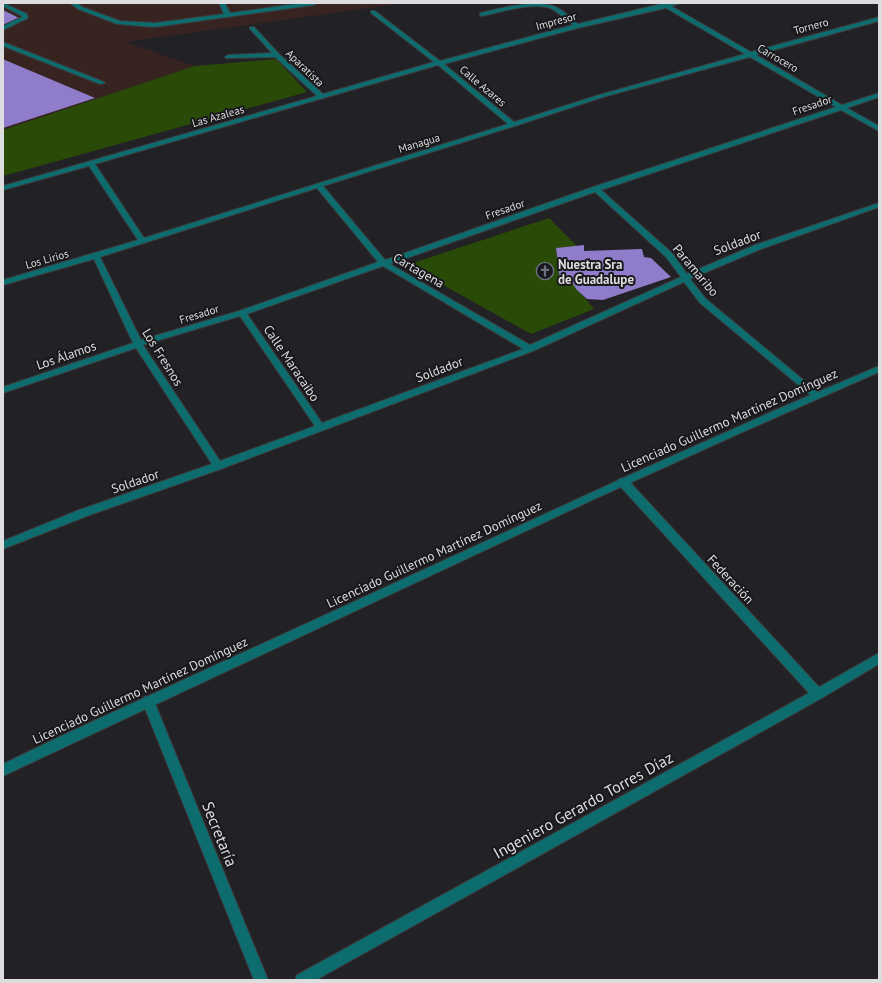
<svg xmlns="http://www.w3.org/2000/svg" width="882" height="983" font-family="'PT Sans',sans-serif">
  <rect width="100%" height="100%" fill="#222125"/>
  <polygon fill="#372421" points="3,3 406,3 125,42 195,66 3,130"/>
  <g fill="#2a4b07">
    <polygon points="276,59 307,92 3,176 3,130 195,66"/>
    <polygon points="549,218 577,246 556,248 560,280 570,280 594,309 531,334 407,265"/>
  </g>
  <g fill="#8f7ccb">
    <polygon points="3,10 19,18 3,25"/>
    <polygon points="3,59 5,60 95,98 3,128"/>
    <polygon points="584,245 584,251 642,249 644,257 651,258 671,277 603,300 587,299 577,290 570,280 560,280 556,248"/>
  </g>
  <g fill="none" stroke-linecap="round" stroke-linejoin="round">
    <defs>
      <g id="service">
        <polygon points="3,3 27,14 28,18 3,30 3,26 22,17 22,16 3,6"/>
        <polygon points="70,3 77,3 82,7 120,21 155,23 224,14 219,3 225,3 230,13 302,3 317,3 314,5 155,27 117,24 78,9"/>
        <polygon points="3,42 104,82 105,83 100,84 3,46"/>
      </g>
      <g id="minor">
        <path d="M665,3H682L671,6L751,52L879,17V21L756,55L842,105L879,93V97L847,108L879,126V131L841,110L601,190L672,253L687,274L755,245L879,203V207L761,249L690,279L706,299L819,393L821,395L819,397H813L700,303L684,282L533,351L221,469L87,516L3,549V541L79,510L212,464L136,348L3,393V387L133,343L94,259L3,285V280L138,240L89,166L3,190V186L317,96L275,57L226,58L225,57L228,55L272,53L250,29V27H254L279,54L323,94L434,62L371,13V11H375L440,61L573,25C566,20 559,12 550,8C533,2 500,12 482,16L480,15V13C500,8 533,0 553,6C563,9 570,18 578,24ZM666,8L745,54L599,95L514,122L444,64L578,28ZM750,57L836,107L593,187L385,260L323,186L515,126L603,97ZM438,65L508,124L144,238L95,164ZM317,188L378,262L239,311L141,340L100,257ZM595,192L666,257L681,277L530,345L390,264ZM383,266L523,349L322,423L247,314ZM240,316L315,426L220,461L143,345Z"/>
        <polygon points="623,478 627,479 819,687 879,653 879,664 822,698 316,980 295,980 297,975 809,693 619,485 618,482 619,479"/>
        <polygon points="148,696 152,697 154,701 268,980 254,980 142,701 144,697"/>
      </g>
      <polygon id="tertiary" points="879,366 879,372 736,435 590,501 3,776 3,764 59,737 632,474 778,409"/>
    </defs>
    <use href="#service" stroke="#3c3b3f" stroke-width="2"/>
    <use href="#minor" stroke="#3c3b3f" stroke-width="2"/>
    <use href="#tertiary" stroke="#3c3b3f" stroke-width="2"/>
    <use href="#service" fill="#0d6c6d" fill-rule="evenodd"/>
    <use href="#minor" fill="#0d6c6d" fill-rule="evenodd"/>
    <use href="#tertiary" fill="#0d6c6d" fill-rule="evenodd"/>
  </g>
  <defs>
    <symbol id="church-ring" viewBox="-11 -11 22 22"><circle r="9.5" fill="#19181c" stroke="#6b7280" stroke-width="1.5"/><path d="M-1.2-6h2.4v3.5h3.3v2.4h-3.3V6h-2.4V-.1h-3.3v-2.4h3.3Z" fill="#6b7280"/></symbol>
  </defs>
  <g fill-rule="evenodd">
    <use href="#church-ring" x="535" y="261" width="20" height="20"/>
  </g>
  <g text-anchor="middle" stroke-width="4" stroke-linejoin="round" paint-order="stroke">
    <g font-size="11" fill="#dddddf" stroke="#19181c">
      <text transform="translate(556 21) rotate(-15)" y="4">Impresor</text>
      <text transform="translate(811 26) rotate(-15)" y="4">Tornero</text>
      <text transform="translate(778 58) rotate(30)" y="4">Carrocero</text>
      <text transform="translate(305 68) rotate(44)" y="4">Aparatista</text>
      <text transform="translate(483 86) rotate(40)" y="4">Calle Azares</text>
      <text transform="translate(812 105) rotate(-19)" y="4">Fresador</text>
      <text transform="translate(218 116) rotate(-16)" y="4">Las Azaleas</text>
      <text transform="translate(419 143) rotate(-17)" y="4">Managua</text>
      <text transform="translate(505 209) rotate(-19)" y="4">Fresador</text>
      <text transform="translate(47 259) rotate(-16)" y="4">Los Lirios</text>
      <text transform="translate(199 314) rotate(-17)" y="4">Fresador</text>
    </g>
    <g font-size="13" fill="#dddddf" stroke="#19181c">
      <text transform="translate(737 242) rotate(-21)" y="5">Soldador</text>
      <text transform="translate(419 270) rotate(30)" y="5">Cartagena</text>
      <text transform="translate(696 270) rotate(50)" y="5">Paramaribo</text>
      <text transform="translate(66 355) rotate(-19)" y="5">Los Álamos</text>
      <text transform="translate(163 357) rotate(58)" y="5">Los Fresnos</text>
      <text transform="translate(292 363) rotate(56)" y="5">Calle Maracaibo</text>
      <text transform="translate(439 369) rotate(-21)" y="5">Soldador</text>
      <text transform="translate(729 420) rotate(-24)" y="5">Licenciado Guillermo Martínez Domínguez</text>
      <text transform="translate(135 481) rotate(-19)" y="5">Soldador</text>
      <text transform="translate(434 554) rotate(-25)" y="5">Licenciado Guillermo Martínez Domínguez</text>
      <text transform="translate(731 579) rotate(47)" y="5">Federación</text>
      <text transform="translate(140 690) rotate(-25)" y="5">Licenciado Guillermo Martínez Domínguez</text>
    </g>
    <g font-size="13" font-weight="bold" fill="#dddddf" stroke="#19181c" text-anchor="start">
      <text x="558" y="269">Nuestra Sra<tspan x="558" dy="15">de Guadalupe</tspan></text>
    </g>
    <g font-size="16" fill="#dddddf" stroke="#19181c">
      <text transform="translate(583 805) rotate(-29)" y="6">Ingeniero Gerardo Torres Díaz</text>
      <text transform="translate(220 834) rotate(68)" y="6">Secretaría</text>
    </g>
  </g>
  <rect width="882" height="983" fill="none" stroke="#dddddf" stroke-width="8"/>
</svg>
